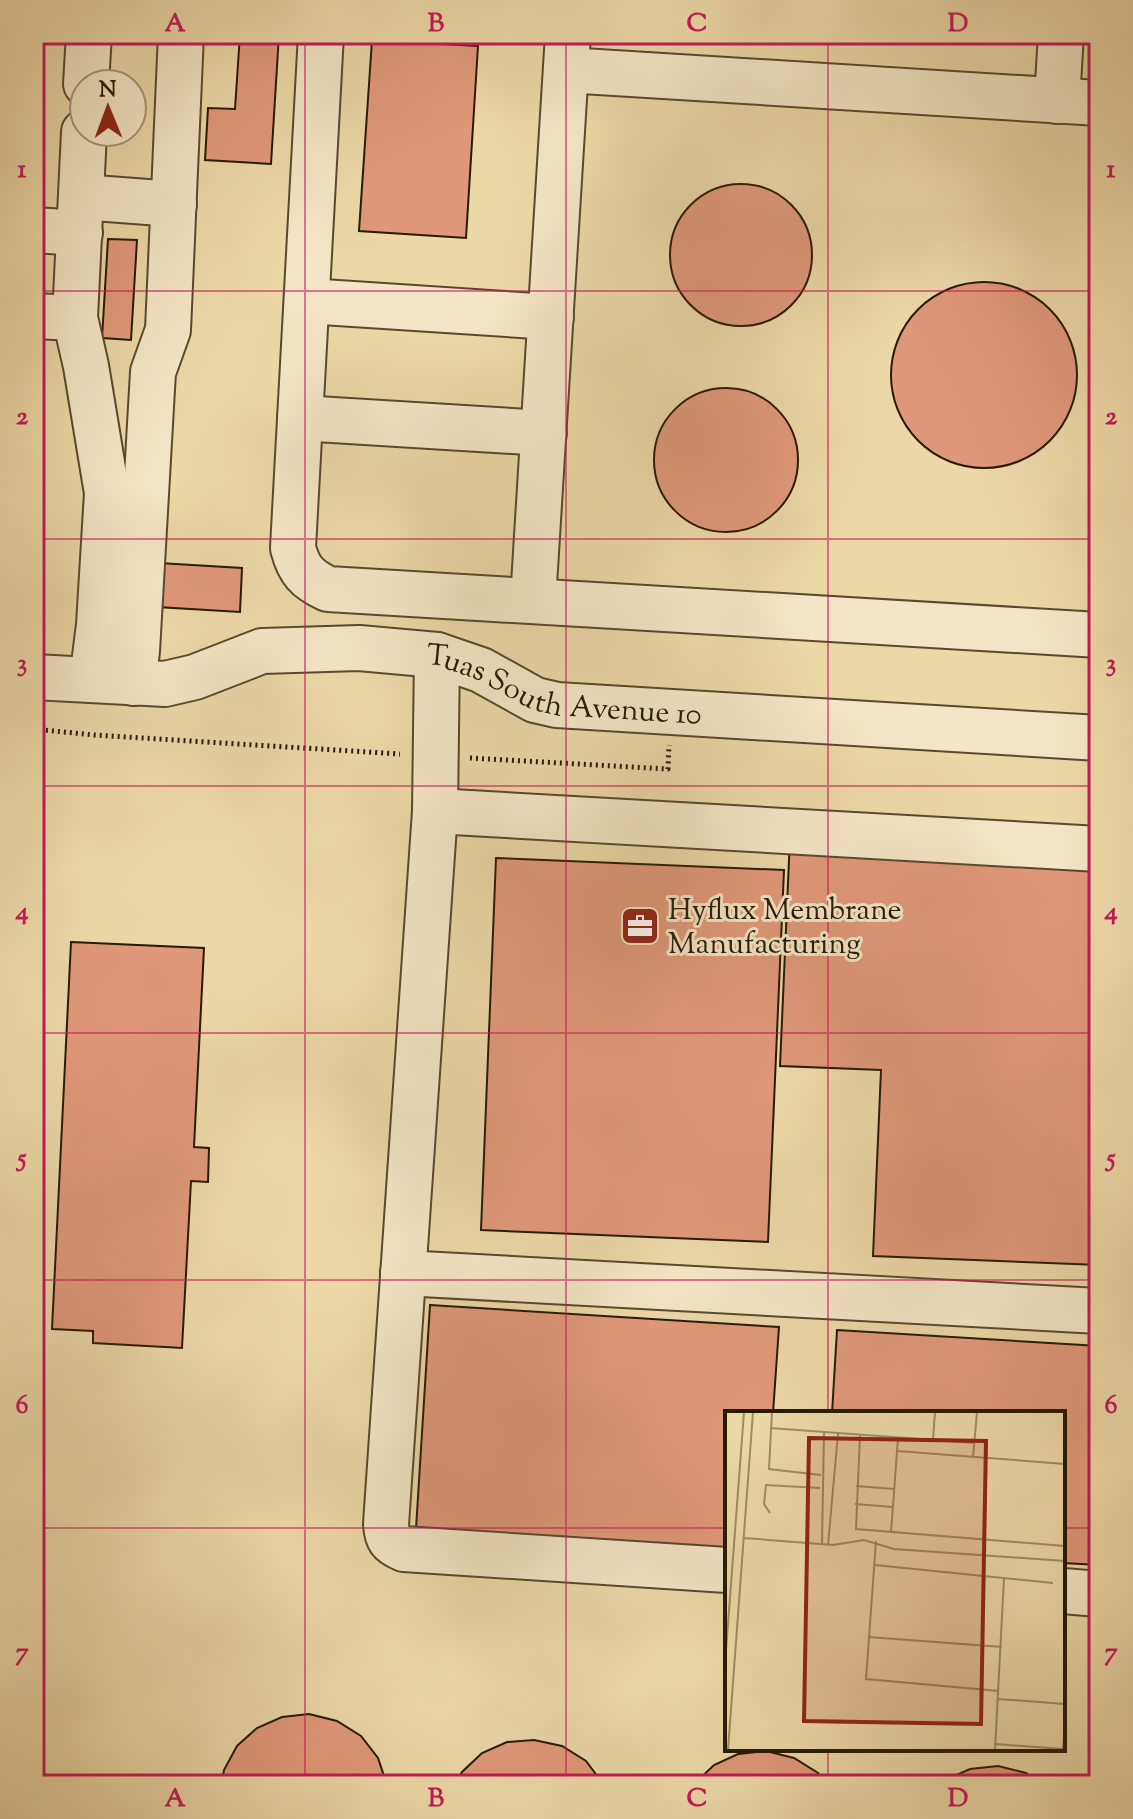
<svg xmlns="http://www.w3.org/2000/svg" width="1133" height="1819" font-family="'Sorts Mill Goudy',serif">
  <rect width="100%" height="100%" fill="#ecd7a6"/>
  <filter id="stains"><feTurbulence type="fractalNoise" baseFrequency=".0025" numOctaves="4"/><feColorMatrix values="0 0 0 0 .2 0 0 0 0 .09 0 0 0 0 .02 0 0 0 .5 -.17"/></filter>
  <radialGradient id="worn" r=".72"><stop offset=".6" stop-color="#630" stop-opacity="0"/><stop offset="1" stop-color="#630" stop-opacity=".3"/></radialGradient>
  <g fill="#df9879" stroke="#281a07" stroke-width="2">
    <polygon points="240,34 279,34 271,164 205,160 208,108 235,109"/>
    <polygon points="372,40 478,46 466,238 359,231"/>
    <circle cx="741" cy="255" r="71"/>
    <polygon points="108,239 137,240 131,340 102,338"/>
    <circle cx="984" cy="375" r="93"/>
    <circle cx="726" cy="460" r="72"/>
    <polygon points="159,563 242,568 240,612 157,607"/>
    <polygon points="790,837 1099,859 1099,1265 873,1256 881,1070 780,1066"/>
    <polygon points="496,858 784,870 768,1242 481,1230"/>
    <polygon points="71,942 204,948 194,1147 209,1148 208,1182 191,1181 182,1348 93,1343 93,1331 52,1329"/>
    <polygon points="430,1305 779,1327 773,1413 727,1413 727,1549 416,1529"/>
    <polygon points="837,1330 1099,1346 1099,1565 1063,1563 1063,1413 832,1413"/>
    <polygon points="309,1714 337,1721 361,1736 378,1758 387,1785 221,1785 224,1770 237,1746 257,1728 282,1717"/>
    <polygon points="534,1740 562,1746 586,1761 604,1785 454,1785 462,1772 482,1753 507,1742"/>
    <polygon points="766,1751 794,1758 818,1773 827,1785 693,1785 714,1765 738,1754"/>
    <polygon points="998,1766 1026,1773 1045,1785 940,1785 945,1780 970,1769"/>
  </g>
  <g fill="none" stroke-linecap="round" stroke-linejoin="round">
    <defs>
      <g id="minor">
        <path d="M321,34L293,548C299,571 307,579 328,589L1099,635"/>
        <polyline points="566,70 1099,103"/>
        <polyline points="86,84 89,34"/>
        <polyline points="1057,101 1061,34"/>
        <polyline points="84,132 75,318 86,366 107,493 99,625 92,680"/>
        <polyline points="81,197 174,204"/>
        <polyline points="34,230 80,233"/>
        <polyline points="307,301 551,317"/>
        <polyline points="34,316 75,318"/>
        <polyline points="300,418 544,433"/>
        <polyline points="533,601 568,34"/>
        <path d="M437,655L435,811L386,1524C387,1539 390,1543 404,1549L727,1570"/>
        <path id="s1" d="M34,677L165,684L195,677L262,651L359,648L437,655L481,670L535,700L557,705L1099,738"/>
        <polyline points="133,683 137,651 153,372 168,330 181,34"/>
        <polyline points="435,811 1099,849"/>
        <polyline points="403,1273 1099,1311"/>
        <polyline points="1063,1591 1099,1594"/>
      </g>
    </defs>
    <use href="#minor" stroke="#59492f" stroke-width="48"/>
    <g stroke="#281a07" stroke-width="5" stroke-dasharray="2 4" stroke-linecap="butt">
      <polyline points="34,729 94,735 400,754"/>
      <polyline points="470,758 668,769 669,745"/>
    </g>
    <use href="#minor" stroke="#f3e5c5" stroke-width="44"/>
  </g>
  <path fill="none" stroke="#c2185b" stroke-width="2" stroke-opacity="0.55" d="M305,34V1785M566,34V1785M828,34V1413M34,291H1099M34,539H1099M34,786H1099M34,1033H1099M34,1280H1099M34,1528H727M1063,1528H1099M828,1749V1785"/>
  <defs>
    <symbol id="office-square" viewBox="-11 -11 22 22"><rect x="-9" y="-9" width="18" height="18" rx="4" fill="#8f2418" stroke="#f3e5c5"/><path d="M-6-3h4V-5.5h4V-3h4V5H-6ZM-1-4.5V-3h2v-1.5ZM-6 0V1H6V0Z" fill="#fff"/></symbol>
  </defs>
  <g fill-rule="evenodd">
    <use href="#office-square" x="618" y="904" width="44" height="44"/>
  </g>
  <g text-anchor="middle" stroke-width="6" stroke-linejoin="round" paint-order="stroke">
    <g font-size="30" fill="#281a07" stroke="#f3e5c5">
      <text dy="10" stroke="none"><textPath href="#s1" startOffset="542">Tuas South Avenue 10</textPath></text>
    </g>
    <g font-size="30" fill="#281a07" stroke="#f3e5c5" text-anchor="start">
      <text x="668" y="919">Hyflux Membrane<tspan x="668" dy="34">Manufacturing</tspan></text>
    </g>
  </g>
  <g transform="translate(725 1411)">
    <rect width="340" height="340" fill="#ecd7a6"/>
    <path fill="none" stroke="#9e8b66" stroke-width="2" d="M47,1L44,58L96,64M45,17L250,32M135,24L131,118L340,135M208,29L210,1M172,40L340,53M248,46L252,1M131,75L169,78M130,93L168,96M45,102L39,93L41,74L95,77M166,122L173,27M19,127L108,134L139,129L169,138L340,150M151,130L141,268L274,280M97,133L99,21M103,134L113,23M150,154L328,172M144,226L277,236M0,253L19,1M273,288L340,293M270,333L338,338M3,339L28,1M270,339L279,167M338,339L340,312"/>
    <path fill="#8f2418" fill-opacity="0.15" stroke="#8f2418" stroke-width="4" d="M84,27L261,30L256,313L79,310Z"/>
    <rect width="340" height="340" fill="none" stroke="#281a07" stroke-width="4"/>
  </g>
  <rect width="1133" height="1819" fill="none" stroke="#ecd7a6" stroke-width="88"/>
  <g transform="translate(108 108) rotate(359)"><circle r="38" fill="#f3e5c5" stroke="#a29479" stroke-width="2"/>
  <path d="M0-6L14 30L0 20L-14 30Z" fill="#8f2418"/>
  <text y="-12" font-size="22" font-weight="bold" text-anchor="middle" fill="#281a07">N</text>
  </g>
  <rect x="44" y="44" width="1045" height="1731" fill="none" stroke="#c2185b" stroke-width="3"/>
  <g font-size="26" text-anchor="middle" font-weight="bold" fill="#c2185b">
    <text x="175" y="31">A</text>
    <text x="436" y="31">B</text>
    <text x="697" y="31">C</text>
    <text x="958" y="31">D</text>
    <text x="22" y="177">1</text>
    <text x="1111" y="177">1</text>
    <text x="22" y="424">2</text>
    <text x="1111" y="424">2</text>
    <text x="22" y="671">3</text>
    <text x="1111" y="671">3</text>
    <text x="22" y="919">4</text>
    <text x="1111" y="919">4</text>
    <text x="22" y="1166">5</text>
    <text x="1111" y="1166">5</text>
    <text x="22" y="1413">6</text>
    <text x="1111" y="1413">6</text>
    <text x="22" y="1660">7</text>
    <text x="1111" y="1660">7</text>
    <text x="175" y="1806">A</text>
    <text x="436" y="1806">B</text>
    <text x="697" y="1806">C</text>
    <text x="958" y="1806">D</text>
  </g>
  <rect width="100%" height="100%" filter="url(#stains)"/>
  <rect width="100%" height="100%" fill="url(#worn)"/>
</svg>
